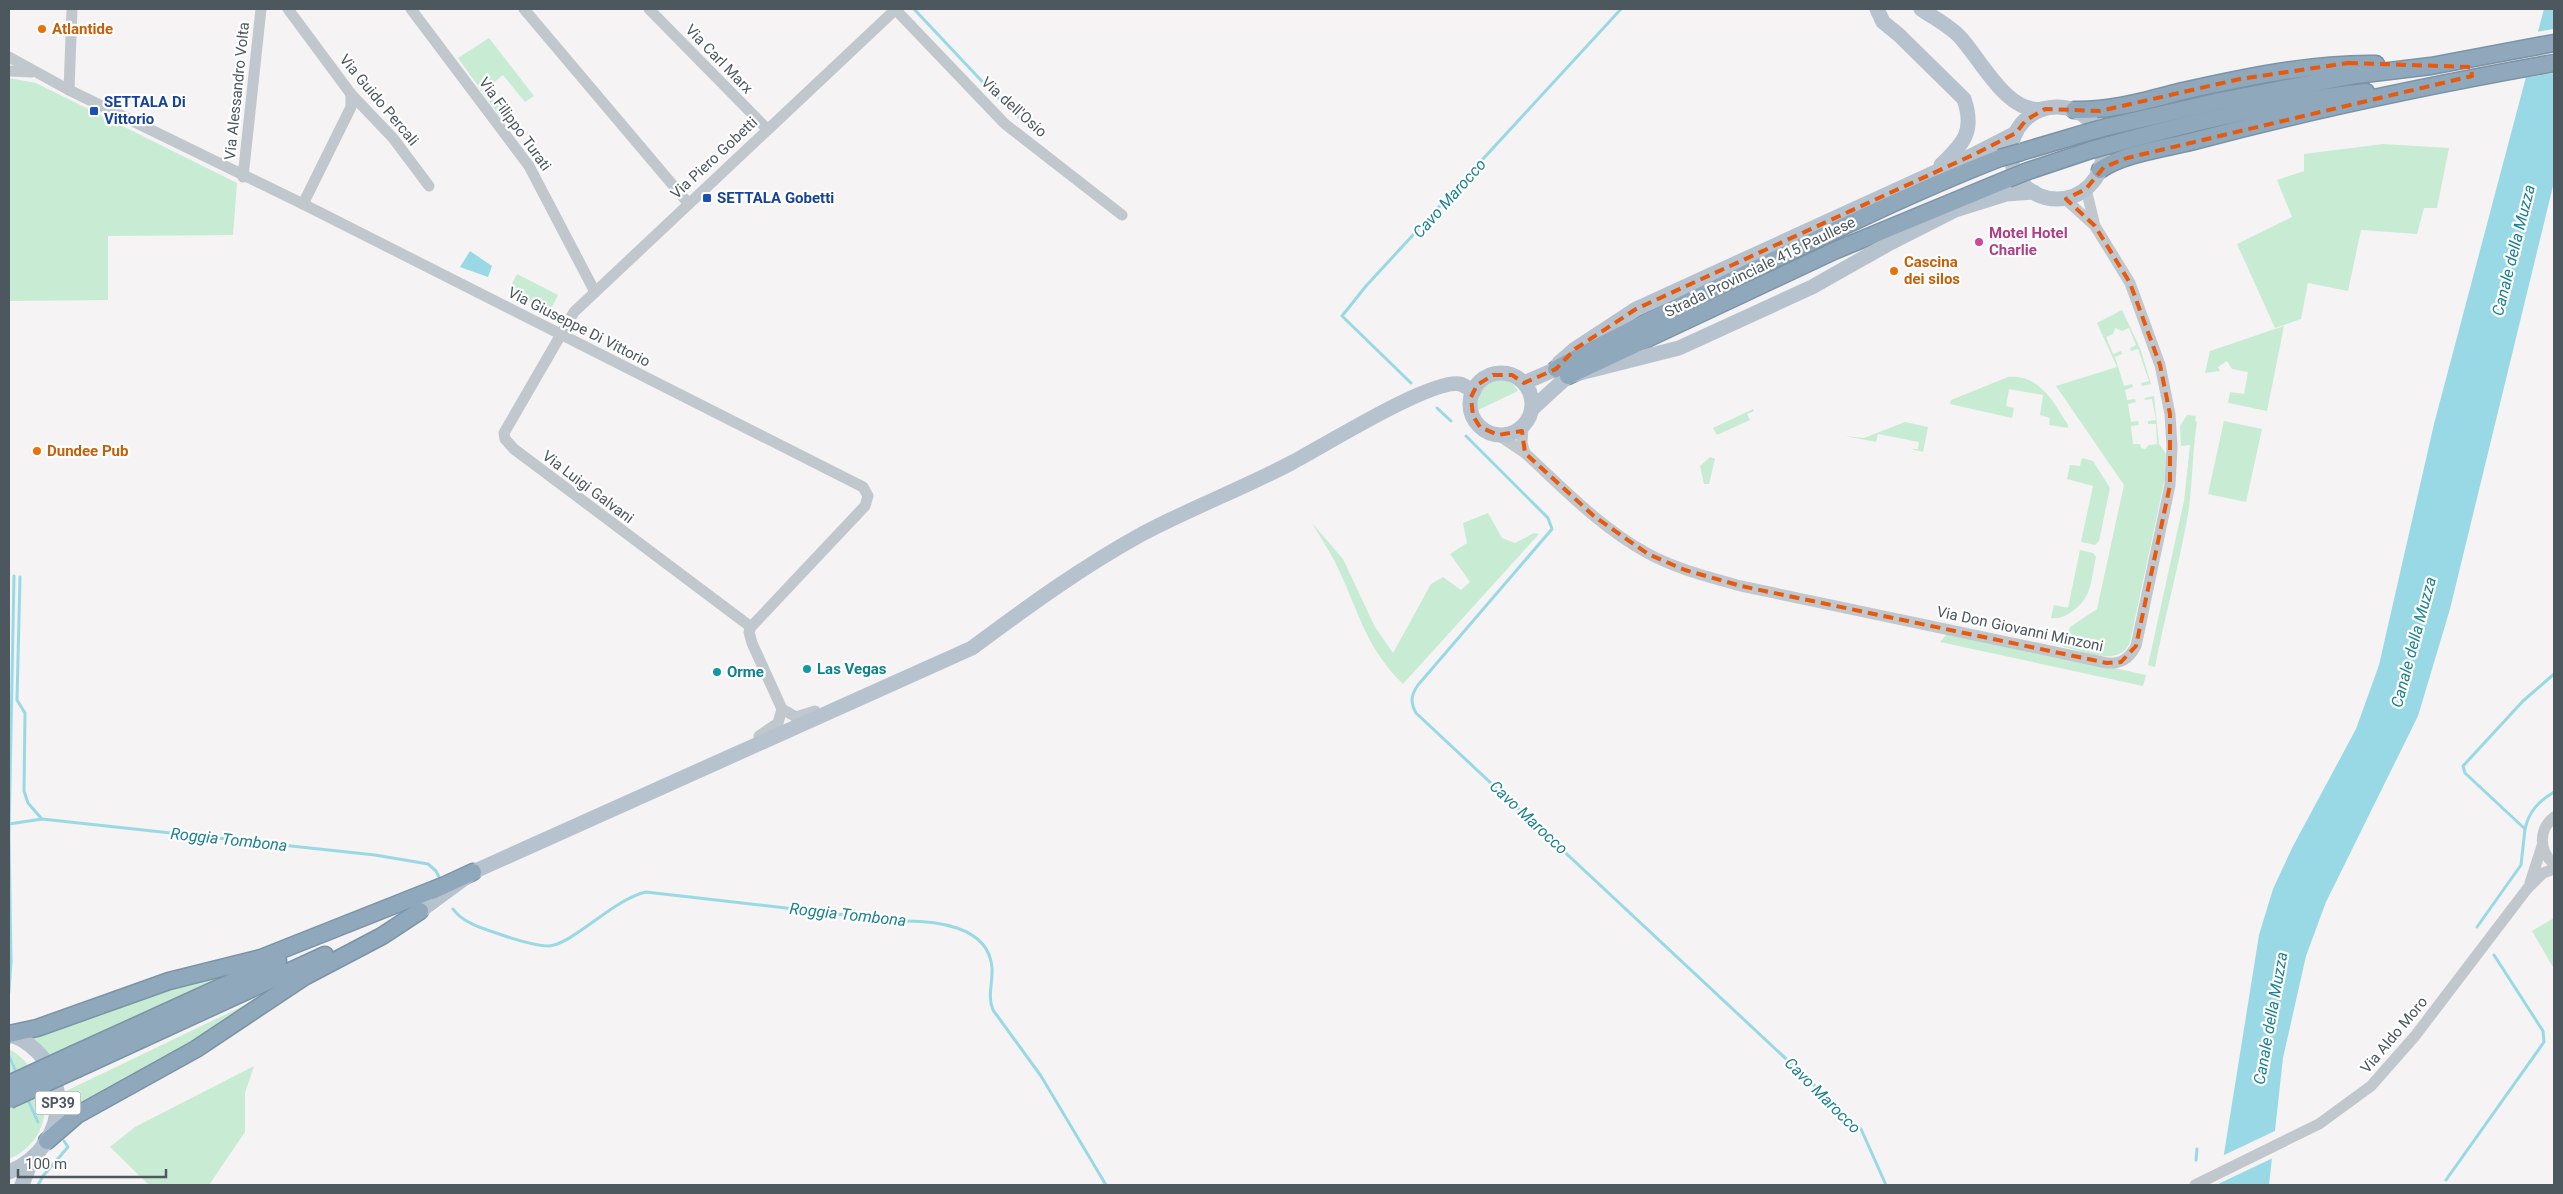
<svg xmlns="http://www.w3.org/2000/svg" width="2563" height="1194" font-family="Roboto,sans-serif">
  <rect width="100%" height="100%" fill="#f5f3f3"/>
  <g fill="#c7ecd3">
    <polygon points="489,38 534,96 525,102 503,75 486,89 506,116 501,118 458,58"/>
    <polygon points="9,78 36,83 237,183 233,235 108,236 108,300 9,301"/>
    <polygon points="2383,144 2449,148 2437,208 2424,208 2417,234 2361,230 2348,291 2308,283 2301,319 2275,328 2237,244 2292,217 2277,180 2304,171 2304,154"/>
    <polygon points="517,274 558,295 549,313 508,292"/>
    <path d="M2122,310L2140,348L2151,384L2142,386L2141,383L2149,381L2138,349L2131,351L2130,348L2136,345L2129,328L2122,331L2115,328L2113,334L2106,337L2113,354L2121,351L2122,354L2115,357L2124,386L2132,384L2133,387L2125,390L2127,400L2135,399L2136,402L2128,404L2131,422L2138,421L2139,425L2131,426L2133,444H2140L2141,448L2145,449L2149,445L2157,444L2156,424H2148V421L2156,420L2152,399L2145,400L2144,398L2154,396L2159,444L2166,454L2165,478L2130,642C2120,668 2084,651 2064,647L2060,640L2065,641L2070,627L2097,609L2124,485L2056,386L2117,367L2097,323Z"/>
    <polygon points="2284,326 2267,411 2228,403 2230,392 2244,394 2248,372 2232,369 2227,361 2218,367 2220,371 2205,373 2210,351"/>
    <path d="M2008,377C2040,374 2053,402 2068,425V428L2049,425L2050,418L2040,415L2043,395L2009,389L2006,406L2014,408L2012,418L1950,404L1951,400Z"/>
    <path d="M1496,378C1507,377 1512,382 1518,391L1478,410C1473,394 1481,384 1496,378Z"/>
    <polygon points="1753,409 1754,411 1747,414 1750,420 1717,435 1713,428"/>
    <path d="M2187,415L2196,416L2195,421L2197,422C2192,453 2193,483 2188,514C2179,566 2165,615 2155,667L2148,665L2184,501L2190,445L2181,446L2180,426Z"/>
    <polygon points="2224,421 2262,429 2246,502 2208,494"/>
    <polygon points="1905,422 1928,427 1923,452 1911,449 1918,449 1919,442 1878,434 1876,442 1845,436 1864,438"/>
    <polygon points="1710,457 1715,459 1709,484 1704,484 1700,466"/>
    <polygon points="2082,458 2093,461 2110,488 2099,541 2095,545 2081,542 2093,486 2067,479 2070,465 2080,466"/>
    <path d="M1488,513L1502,538L1515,543L1534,533L1539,534L1403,684C1363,645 1358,607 1334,560C1327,547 1319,535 1312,523L1343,559L1375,627L1393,653L1431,584L1443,577L1461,590L1470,582L1450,554L1467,543L1463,523Z"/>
    <path d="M2080,550L2093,553L2096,557C2090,583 2093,597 2070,613C2063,617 2059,619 2051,618L2054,605L2068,608Z"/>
    <polygon points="1947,634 1963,635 2146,675 2143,686 1940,642"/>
    <polygon points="2554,918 2554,969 2532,931"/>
    <polygon points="226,972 225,976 50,1055 29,1036 141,995"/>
    <polygon points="270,993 230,1022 64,1118 67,1103 66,1091"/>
    <path d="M9,1049C53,1074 60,1137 9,1159Z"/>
    <polygon points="254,1066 245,1093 245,1132 209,1185 149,1185 110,1147 135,1127"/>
  </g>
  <g fill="#99d9e5">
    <polygon points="2544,9 2554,9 2554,182 2450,609 2418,716 2326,902 2306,956 2283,1058 2269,1185 2219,1185 2259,935 2273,889 2292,848 2356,729 2379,665 2434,424"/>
    <polygon points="470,251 492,266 488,277 460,267"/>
  </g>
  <g fill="#f5f3f3">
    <polygon points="2554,29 2554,73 2523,78 2536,32"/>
    <polygon points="2277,1130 2275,1157 2216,1185 2220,1157"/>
  </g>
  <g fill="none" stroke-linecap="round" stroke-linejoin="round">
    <g stroke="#99d9e5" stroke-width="3">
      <polyline points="914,9 993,93 1020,118"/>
      <polyline points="1411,383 1342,316 1366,286 1621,9"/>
      <polyline points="1437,408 1451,421"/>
      <path d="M1466,436L1548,518L1552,529L1418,685C1411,695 1410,702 1416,713L1861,1129L1886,1185"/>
      <polyline points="20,577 17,700 25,713 24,791 28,803 41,818"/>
      <polyline points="9,824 42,819 375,855 428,864 436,871 441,881"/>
      <path d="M2525,829C2529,811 2539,801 2554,792"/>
      <path d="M453,909C462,922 481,928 496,933C511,938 533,946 549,946C573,944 614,899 646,892L898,921C933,920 989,925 992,968C993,984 987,995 993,1010L1041,1076L1106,1185"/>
      <polyline points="2477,927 2521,865 2525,829 2465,773 2463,766 2523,701 2554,674"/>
      <polyline points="9,992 11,962 9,834 14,576"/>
      <polyline points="9,1056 17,1074"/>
      <polyline points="27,1098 38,1122"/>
      <polyline points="2196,1160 2197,1149"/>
      <polyline points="2446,1180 2544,1042 2543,1031 2494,955"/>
      <polyline points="38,1185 43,1176 68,1147 64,1141"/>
    </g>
    <defs>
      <g id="highway">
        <path d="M2074,110C2112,111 2147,100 2183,91C2246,77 2312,63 2376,64"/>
        <polyline points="2107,127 2220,101 2356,75 2431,66 2554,43"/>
        <path d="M2113,144C2196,121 2281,101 2366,92"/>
        <polyline points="2021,152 2085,133"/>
        <path d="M2100,170C2124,153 2168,148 2198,140C2315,109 2435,84 2554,63"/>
        <polyline points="2028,171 2091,150"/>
        <path d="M1556,369C1618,335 1682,305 1745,274C1829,233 1913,192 2000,158"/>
        <polyline points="1568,376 1834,251 2008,179"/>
        <polyline points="432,891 473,872"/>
        <polyline points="9,1034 37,1028 169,981 261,958 440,887"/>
        <polyline points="74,1054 278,961"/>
        <polyline points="79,1068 325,955"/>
        <polyline points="47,1141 77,1115 196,1049 304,977 382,936 420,911"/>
      </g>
    </defs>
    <use href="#highway" stroke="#7b93a7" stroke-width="19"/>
    <g stroke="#c0c7cd" stroke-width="11">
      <polyline points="288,9 351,94 393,138 429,186"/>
      <polyline points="411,9 529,166 595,292"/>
      <polyline points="524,9 688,203"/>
      <polyline points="649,9 767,129"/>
      <polyline points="895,9 1005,124 1122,215"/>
      <polyline points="9,57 69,90 303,204 863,487 868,496 865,506 751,627 749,632 752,643 782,709 796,717 815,711"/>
      <polyline points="9,71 32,72"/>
      <polyline points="69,90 72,9"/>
      <polyline points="243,177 261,9"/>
      <polyline points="2086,189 2094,222"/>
      <polyline points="303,204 351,107 351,94"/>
      <polyline points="1498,435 1525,453 1522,443 1523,426"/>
      <path d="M1525,453C1563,488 1601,528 1647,553C1676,569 1709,577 1741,586L2107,663C2121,664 2129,659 2136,646L2170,485L2172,447L2170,414L2160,365L2130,283L2095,226L2064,198"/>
      <polyline points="751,627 514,449 505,439 504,433 574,312 896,9"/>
      <polyline points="759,736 778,723 782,709"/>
      <path d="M2554,817C2538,830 2539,851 2554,864"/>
      <polyline points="2530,883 2542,846"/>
      <polyline points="2195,1185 2319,1124 2371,1086 2415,1036 2527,889 2543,873 2554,869"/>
    </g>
    <g stroke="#b6c3ce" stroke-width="15">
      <path d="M1877,9L1883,22L1899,35L1964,99C1975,131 1964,143 1941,165"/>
      <path d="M1921,9C1934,18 1948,25 1959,36C1981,59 2007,115 2043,109"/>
      <circle cx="2057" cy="153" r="46"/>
      <circle cx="1501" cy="404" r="31"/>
      <polyline points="1524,383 1556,369 1559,363 1575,349 1636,309 1975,154 2016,133"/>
      <polyline points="1532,409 1568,376 1679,348 1812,287 1890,243 1955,210 2006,194 2034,192"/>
      <path d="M420,911L473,872L972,648C1027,607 1082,567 1142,534C1191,508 1244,488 1293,462C1322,447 1432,378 1460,384C1464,385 1469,389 1474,391"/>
      <path d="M9,1034C75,1058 73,1146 9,1172"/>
      <polyline points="22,1185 32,1159"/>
    </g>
    <use href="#highway" stroke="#90a8bc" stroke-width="16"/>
    <defs>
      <g id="highway-bridge">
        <polyline points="2085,133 2107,127"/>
        <polyline points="2091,150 2113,144"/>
        <polyline points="2000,158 2021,152"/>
        <polyline points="2008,179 2028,171"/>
        <polyline points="9,1084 74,1054"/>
        <polyline points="9,1100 79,1068"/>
      </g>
    </defs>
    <use href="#highway-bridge" stroke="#7b93a7" stroke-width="19" stroke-linecap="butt"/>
    <use href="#highway-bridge" stroke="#90a8bc" stroke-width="16"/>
  </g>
  <path fill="none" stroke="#e8590c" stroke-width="4" stroke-dasharray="10 6" stroke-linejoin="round" d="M2348,63L2471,67L2472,76L2127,158L2104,167L2086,189L2066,199L2095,226L2130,283L2160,365L2170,414V485L2136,646L2121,662L2107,663L1741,586L1685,570L1648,554L1595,517L1525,453L1522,431L1498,435L1480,427L1473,416L1471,397L1477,385L1493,375H1512L1524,383L1556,369L1575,349L1636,309L1975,154L2016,133L2026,120L2045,109L2100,111L2240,79Z"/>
  <g fill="#e8710a" stroke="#fff" stroke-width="2">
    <circle cx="42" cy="29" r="5"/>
    <circle cx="1894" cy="271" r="5"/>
    <circle cx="37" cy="451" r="5"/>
  </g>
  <g fill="#1a4fb4" stroke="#fff" stroke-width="2">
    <rect x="89" y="106" width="10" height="10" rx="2.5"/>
    <rect x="702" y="193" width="10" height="10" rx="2.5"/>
  </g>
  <circle fill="#d1479c" stroke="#fff" stroke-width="2" cx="1979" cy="242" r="5"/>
  <g fill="#0f9aa8" stroke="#fff" stroke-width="2">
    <circle cx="807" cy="669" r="5"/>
    <circle cx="717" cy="672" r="5"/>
  </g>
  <g text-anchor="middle" stroke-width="4.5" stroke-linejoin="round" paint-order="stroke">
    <rect fill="#fff" stroke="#82898e" stroke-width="1" x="35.5" y="1091.5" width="45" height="23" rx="4"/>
    <g font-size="14" font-weight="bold" fill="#4c575e">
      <text x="58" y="1108">SP39</text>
    </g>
    <g font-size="15" font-weight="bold" fill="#c56008" stroke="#fff" text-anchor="start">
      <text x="52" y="34">Atlantide</text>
      <text x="1904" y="267">Cascina<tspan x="1904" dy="17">dei silos</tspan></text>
      <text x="47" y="456">Dundee Pub</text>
    </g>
    <g font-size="15" fill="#4c575e" stroke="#fff">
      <text transform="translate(719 59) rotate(46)" y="5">Via Carl Marx</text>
      <text transform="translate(237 91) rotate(-84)" y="5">Via Alessandro Volta</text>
      <text transform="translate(379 100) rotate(50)" y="5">Via Guido Percali</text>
      <text transform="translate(1014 107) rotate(42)" y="5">Via dell'Osio</text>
      <text transform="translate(515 124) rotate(54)" y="5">Via Filippo Turati</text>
      <text transform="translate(714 158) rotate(-43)" y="5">Via Piero Gobetti</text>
      <text transform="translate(1760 267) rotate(-26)" y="5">Strada Provinciale 415 Paullese</text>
      <text transform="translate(579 327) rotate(27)" y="5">Via Giuseppe Di Vittorio</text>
      <text transform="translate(588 487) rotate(37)" y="5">Via Luigi Galvani</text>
      <text transform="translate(2020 629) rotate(12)" y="5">Via Don Giovanni Minzoni</text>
      <text transform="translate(2394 1035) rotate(-50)" y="5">Via Aldo Moro</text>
    </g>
    <g font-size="15" font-weight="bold" fill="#164399" stroke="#fff" text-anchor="start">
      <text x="104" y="107">SETTALA Di<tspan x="104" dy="17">Vittorio</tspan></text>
      <text x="717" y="203">SETTALA Gobetti</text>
    </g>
    <g font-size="15" font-weight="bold" fill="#b23c85" stroke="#fff" text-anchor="start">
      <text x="1989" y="238">Motel Hotel<tspan x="1989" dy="17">Charlie</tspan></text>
    </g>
    <g font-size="15" font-weight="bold" fill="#0d838f" stroke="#fff" text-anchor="start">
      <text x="817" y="674">Las Vegas</text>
      <text x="727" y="677">Orme</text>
    </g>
    <g font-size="16" font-style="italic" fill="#1a8294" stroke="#fff">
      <text transform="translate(1449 198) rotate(-48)" y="6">Cavo Marocco</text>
      <text transform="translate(2513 250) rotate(-76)" y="6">Canale della Muzza</text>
      <text transform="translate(2413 642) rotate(-75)" y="6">Canale della Muzza</text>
      <text transform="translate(1529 817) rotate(43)" y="6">Cavo Marocco</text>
      <text transform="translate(229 839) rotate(6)" y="6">Roggia Tombona</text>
      <text transform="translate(848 914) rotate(6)" y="6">Roggia Tombona</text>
      <text transform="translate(2270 1018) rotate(-80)" y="6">Canale della Muzza</text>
      <text transform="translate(1823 1095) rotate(45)" y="6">Cavo Marocco</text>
    </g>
  </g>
  <rect width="2563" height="1194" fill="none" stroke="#4c575e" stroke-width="20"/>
  <path d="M18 1169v8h148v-8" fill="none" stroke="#4c575e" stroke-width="2.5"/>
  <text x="25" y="1169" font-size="15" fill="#4c575e" stroke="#ffffff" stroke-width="4" paint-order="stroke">100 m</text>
</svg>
